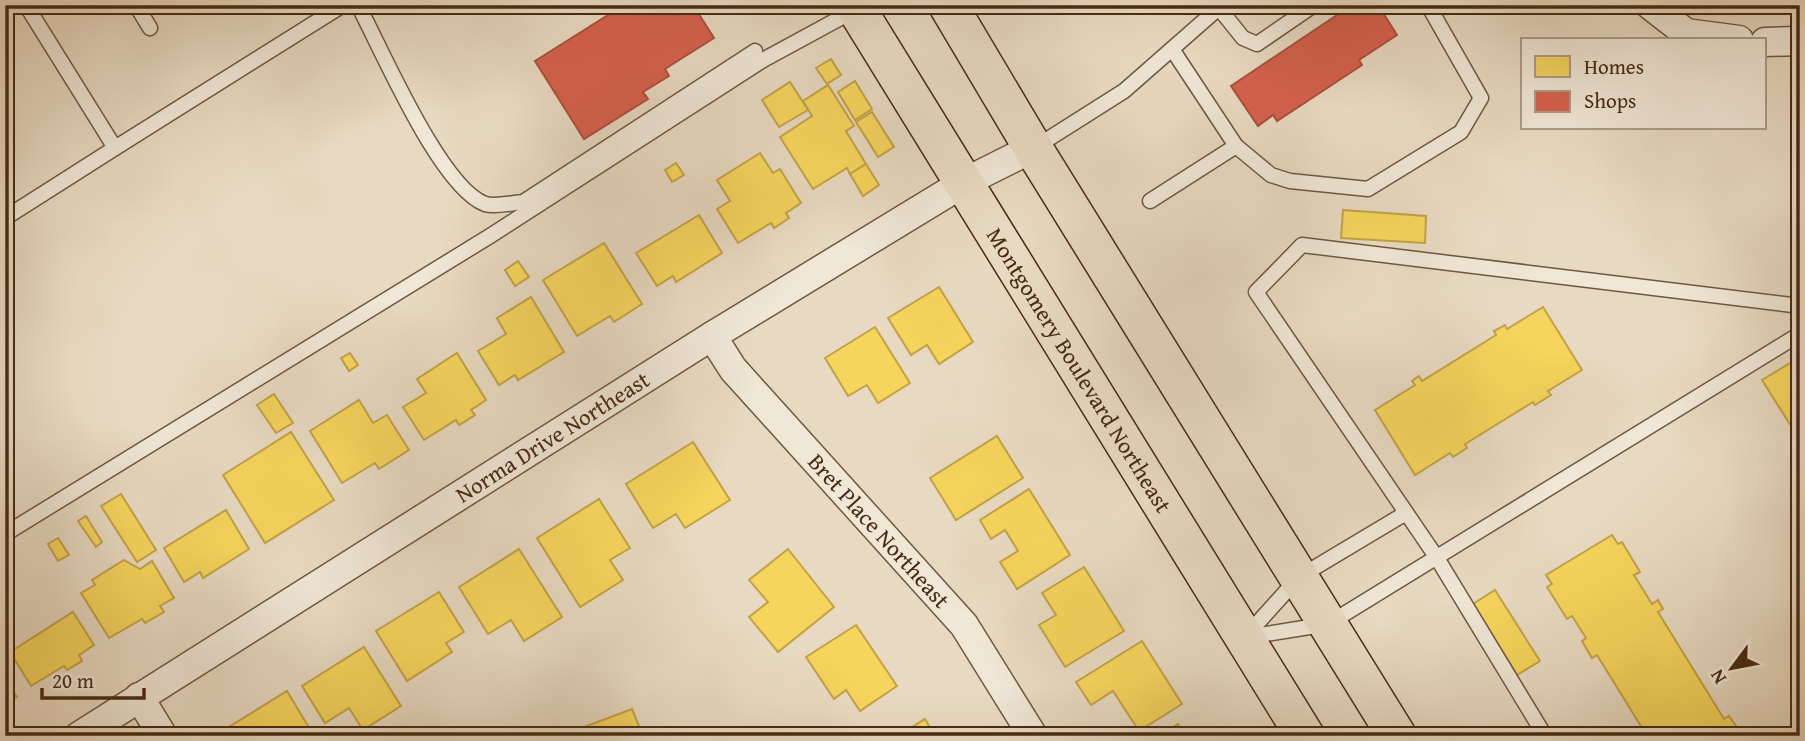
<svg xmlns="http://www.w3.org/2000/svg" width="1805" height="741" font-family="'Gentium Book Plus',serif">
  <rect width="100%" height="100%" fill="#e8dac2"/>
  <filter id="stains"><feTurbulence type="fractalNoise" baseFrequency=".00286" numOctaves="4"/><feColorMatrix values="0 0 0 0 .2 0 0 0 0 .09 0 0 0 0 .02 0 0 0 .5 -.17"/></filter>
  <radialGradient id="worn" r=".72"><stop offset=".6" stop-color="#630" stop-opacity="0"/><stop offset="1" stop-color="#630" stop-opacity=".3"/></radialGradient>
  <g fill="#f6d55c" stroke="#c2a246" stroke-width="2">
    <polygon points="831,59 841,75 827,84 816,68"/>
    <polygon points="855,81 872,109 855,120 838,92"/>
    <polygon points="790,82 808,110 779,127 762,100"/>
    <polygon points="828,85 854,126 846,131 866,164 850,174 847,168 813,189 780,137 812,116 803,101"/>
    <polygon points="872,112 894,147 878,157 856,122"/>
    <polygon points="760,153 773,173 780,169 801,203 786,213 789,218 774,228 771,223 738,243 717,209 730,201 717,180"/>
    <polygon points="676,163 684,175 672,182 665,170"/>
    <polygon points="866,164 879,185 863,196 850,174"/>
    <polygon points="1343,210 1426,216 1425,243 1341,238"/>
    <polygon points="699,215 722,253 676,282 673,276 657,286 636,253"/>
    <polygon points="604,243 642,304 614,322 610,316 577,336 543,280"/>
    <polygon points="518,261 529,277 515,286 505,270"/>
    <polygon points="939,287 973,342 939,364 927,345 911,355 888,318"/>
    <polygon points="531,297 564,352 518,380 515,375 499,385 478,351 506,334 497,318"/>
    <polygon points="1543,307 1582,370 1548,391 1551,395 1535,405 1533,402 1465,444 1467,448 1453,457 1450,453 1415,475 1375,410 1415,385 1412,381 1419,376 1422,381 1496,335 1494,331 1505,325 1507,329"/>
    <polygon points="875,327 910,383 878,403 867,385 848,396 825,358"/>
    <polygon points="350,353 358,365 349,371 341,358"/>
    <polygon points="457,353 486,400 471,410 475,415 459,425 456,420 424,440 403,407 426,393 417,379"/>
    <polygon points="1800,357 1800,447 1798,448 1791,437 1796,434 1762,380"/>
    <polygon points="274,394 293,423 276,433 257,405"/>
    <polygon points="359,400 373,423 387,415 409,450 379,469 375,463 342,483 310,431"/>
    <polygon points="291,432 334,500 265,543 223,475"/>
    <polygon points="997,436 1023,478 956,520 930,478"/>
    <polygon points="693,442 730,500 685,528 676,514 653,528 626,484"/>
    <polygon points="1029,489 1070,555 1017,589 1000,562 1018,551 1005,530 991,539 980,520"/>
    <polygon points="121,494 156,550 137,562 101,506"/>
    <polygon points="599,499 630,548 610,560 623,580 580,607 537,538"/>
    <polygon points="226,510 249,549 203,578 200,572 184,582 164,548"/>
    <polygon points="86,516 102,542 96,547 78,521"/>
    <polygon points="1612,535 1618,544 1622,542 1640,572 1634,575 1652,604 1658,600 1663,609 1658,612 1724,719 1729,716 1736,726 1731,729 1736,736 1647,736 1597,655 1592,658 1582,641 1586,638 1572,616 1567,619 1547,587 1552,584 1546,575"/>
    <polygon points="58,538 69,555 58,561 48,544"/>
    <polygon points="519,549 562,617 524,641 511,620 488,634 459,587"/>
    <polygon points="788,549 834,607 778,652 749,617 768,602 749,580"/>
    <polygon points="124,560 140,569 152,561 174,598 160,606 164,612 145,623 142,619 109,638 81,593 95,585 92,580"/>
    <polygon points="1084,567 1124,631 1065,667 1039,625 1056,615 1042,593"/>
    <polygon points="1495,590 1540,661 1517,675 1473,604"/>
    <polygon points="439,592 464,632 446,643 452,652 407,681 376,631"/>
    <polygon points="73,612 94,645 79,655 82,661 67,670 64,666 31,686 10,652"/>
    <polygon points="856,625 897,686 860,711 846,690 834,699 806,657"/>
    <polygon points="1142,641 1182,704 1139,731 1113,691 1091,705 1076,682"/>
    <polygon points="364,647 401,706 363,730 349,708 325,723 302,686"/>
    <polygon points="5,679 17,697 5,704"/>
    <polygon points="287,691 314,736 228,736 224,730"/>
    <polygon points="632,709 643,736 560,736"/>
    <polygon points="925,719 935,736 898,736"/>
    <polygon points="1178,724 1185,736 1160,736"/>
  </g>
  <g fill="#d6604d" stroke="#ab503b" stroke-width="2">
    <polygon points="624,5 693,5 714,38 665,69 669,76 643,92 648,99 584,139 535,61"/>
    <polygon points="1352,5 1378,5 1397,35 1359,60 1362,65 1277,121 1273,115 1258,126 1231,86"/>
  </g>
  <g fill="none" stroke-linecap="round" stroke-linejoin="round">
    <defs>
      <g id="service">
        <polyline points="26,5 115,148 343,5"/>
        <polyline points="136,5 150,28"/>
        <path d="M358,5C382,50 440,187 485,204C495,207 512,203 523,202L755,51"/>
        <polyline points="1218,7 1243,38 1257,44 1314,5"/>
        <polyline points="1172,49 1236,146 1271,175 1290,181 1368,189 1461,132 1481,98 1428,5"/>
        <polyline points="1034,148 1124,91 1222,5"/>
        <polyline points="1150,201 1236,146"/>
        <polyline points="5,218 115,148"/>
        <polyline points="5,534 490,236 763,60 855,10"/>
        <polyline points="1245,637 1299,577 1406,513"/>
        <polyline points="1247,637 1328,624 1800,334"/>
        <polyline points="1545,736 1437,558 1256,292 1302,245 1800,306"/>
      </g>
      <g id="minor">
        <polyline points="1650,5 1686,33 1739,40"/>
        <polyline points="1765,42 1800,41"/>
        <path id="s1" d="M712,336L733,369L964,625L1033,736"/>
        <polyline points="139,697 163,736"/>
        <path id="s2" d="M79,736L712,336L965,182L1033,148"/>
      </g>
      <g id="primary">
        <path id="s3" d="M854,5L1305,736"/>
        <polyline points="948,5 1033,148 1397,736"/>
      </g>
    </defs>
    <use href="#service" stroke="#70573e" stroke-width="17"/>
    <use href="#minor" stroke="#70573e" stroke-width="31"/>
    <use href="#primary" stroke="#482b12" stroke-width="41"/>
    <use href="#service" stroke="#f0e7d7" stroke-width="14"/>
    <use href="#minor" stroke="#f0e7d7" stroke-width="28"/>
    <use href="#primary" stroke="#e8dac2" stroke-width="38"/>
  </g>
  <g text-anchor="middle" stroke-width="7" stroke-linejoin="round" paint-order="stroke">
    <g font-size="23" fill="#482b12" stroke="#f0e7d7">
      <text dy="8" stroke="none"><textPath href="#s3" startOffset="429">Montgomery Boulevard Northeast</textPath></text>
      <text dy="8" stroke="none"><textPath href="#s2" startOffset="560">Norma Drive Northeast</textPath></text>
      <text dy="8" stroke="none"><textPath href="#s1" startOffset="257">Bret Place Northeast</textPath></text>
    </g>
  </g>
  <rect width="1805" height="741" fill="none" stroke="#e8dac2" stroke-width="28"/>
  <rect x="7" y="7" width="1791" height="727" fill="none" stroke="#482b12" stroke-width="3.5"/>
  <rect x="14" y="14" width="1777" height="713" fill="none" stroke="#482b12" stroke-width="2"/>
  <rect x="1521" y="38" width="245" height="91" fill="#f0e7d7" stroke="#ad9c88" stroke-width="2"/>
  <rect x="1535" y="56" width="35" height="21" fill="#f6d55c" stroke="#ad9c88" stroke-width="2"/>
  <text x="1584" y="74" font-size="21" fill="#482b12">Homes</text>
  <rect x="1535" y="91" width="35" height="21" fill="#d6604d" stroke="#ad9c88" stroke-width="2"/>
  <text x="1584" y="108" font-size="21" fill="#482b12">Shops</text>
  <g transform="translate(1732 668) rotate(238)" stroke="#f0e7d7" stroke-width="5" paint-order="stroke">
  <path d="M0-5L12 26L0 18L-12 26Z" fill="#482b12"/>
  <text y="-10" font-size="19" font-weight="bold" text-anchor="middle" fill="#482b12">N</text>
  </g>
  <path d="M42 688v10h102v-10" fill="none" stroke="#482b12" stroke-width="3.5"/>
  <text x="52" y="688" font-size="21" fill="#482b12" stroke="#f0e7d7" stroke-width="5" paint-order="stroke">20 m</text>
  <rect width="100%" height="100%" filter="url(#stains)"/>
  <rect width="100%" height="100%" fill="url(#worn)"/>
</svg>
